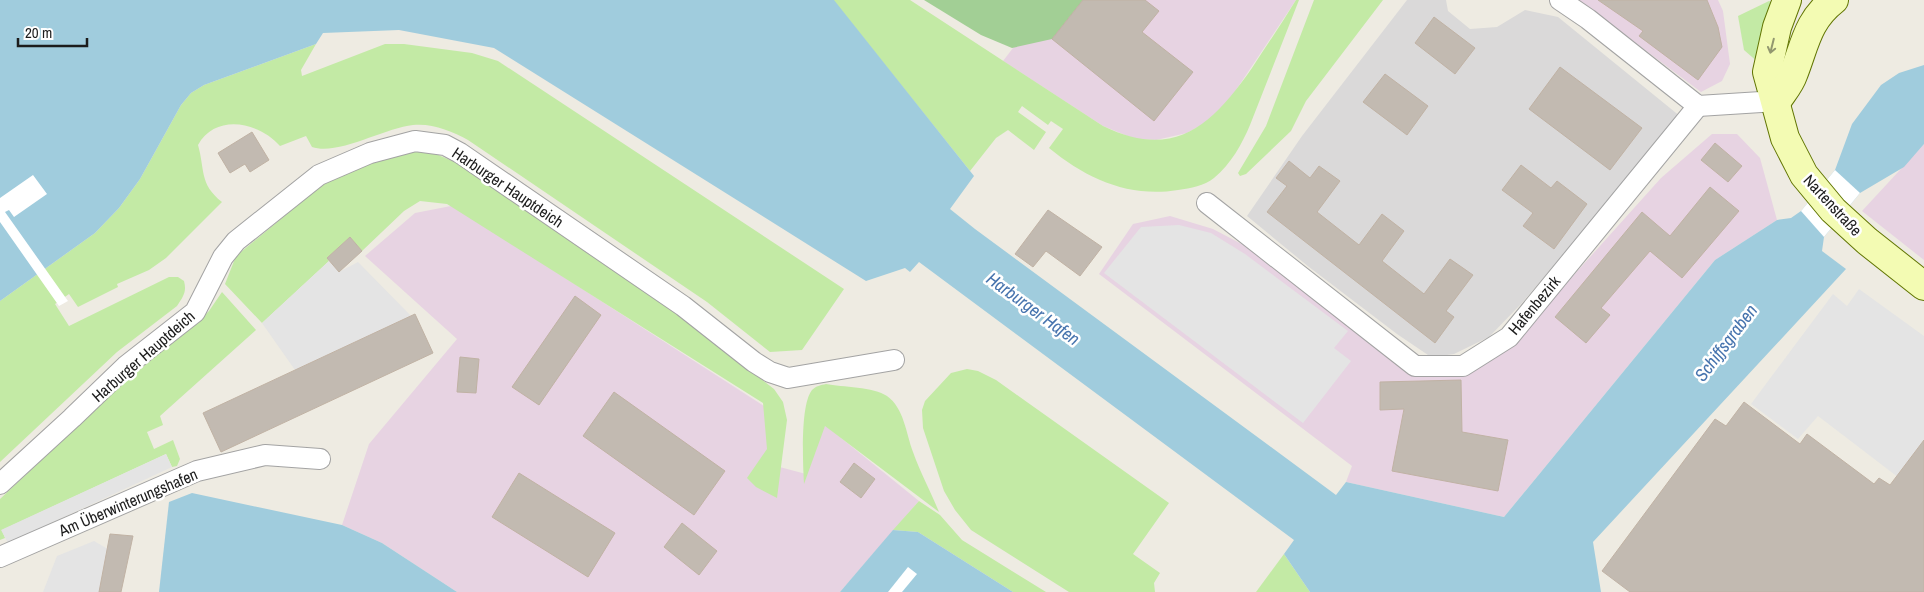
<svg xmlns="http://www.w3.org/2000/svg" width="1924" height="592" font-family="'Archivo Narrow',sans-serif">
  <rect width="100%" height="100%" fill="#eeebe2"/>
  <polygon fill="#dad9d9" points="1407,0 1446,0 1448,11 1470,29 1497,27 1525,10 1558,17 1681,117 1521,304 1489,337 1454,354 1440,356 1428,355 1397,334 1309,267 1247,216 1302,136"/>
  <g fill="#e7d3e2">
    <polygon points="1050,0 1296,0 1232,96 1218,113 1203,124 1187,133 1156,140 1135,139 1103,126 1003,61"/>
    <polygon points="1574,0 1718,0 1723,11 1730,64 1722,81 1701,92 1593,11"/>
    <polygon points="1712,134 1737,134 1760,158 1777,220 1715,260 1504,517 1346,482 1352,466 1099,274 1133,224 1170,216 1213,229 1253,250 1402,369 1468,375 1520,335 1661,178"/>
    <polygon points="1924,144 1924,260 1862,211"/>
    <polygon points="451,206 480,223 767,408 772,465 806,474 825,425 919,501 840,592 457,592 382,543 342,525 369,444 457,339 365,256 415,213"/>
  </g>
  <g fill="#c3eaa5">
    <path d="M833,0H910L1103,126C1175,161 1212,125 1252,68C1267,45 1282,23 1296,0H1299L1250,125C1242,144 1231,164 1214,178C1204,186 1191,188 1178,190C1129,198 1087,179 1049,148L1063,129L1051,121L1048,125L1022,106L1018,112L1046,132L1034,150L1008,130L996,138L970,171Z"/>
    <polygon points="1314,0 1383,0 1306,101 1291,131 1246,174 1240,176 1238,173 1266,126"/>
    <polygon points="1769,1 1773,3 1759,63 1744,50 1738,16"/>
    <path d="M316,44L301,70L302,76L385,44H404L472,53L498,61L844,289L802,350L770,352L707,302L468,140C452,131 432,123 413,125C384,128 338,156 312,147L306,136L280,146C259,122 216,113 198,145C205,169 199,184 222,202L166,258L149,270L117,284L118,287L78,307L69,294L55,304L69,326L169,277H178L184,281C187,292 183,297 177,306L117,352L0,462V301L95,233L119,208L140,179L181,105L191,93L204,85Z"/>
    <polygon points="411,151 436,154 457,163 672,310 774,389 783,402 787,420 777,498 756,487 747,478 767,449 763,403 447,204 420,201 404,211 362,251 350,237 327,258 329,261 262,323 225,284 236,256 328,180 367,165"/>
    <polygon points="222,292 256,330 160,416 163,425 147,432 154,449 173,440 180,459 177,466 172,467 166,454 2,530 5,538 0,540 0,499 128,379 192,327 209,311"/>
    <polygon points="967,369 978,371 996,380 1169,503 1133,554 1160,573 1154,583 1155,592 1069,592 971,530 955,510 944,491 923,428 922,410 925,401 951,373"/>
    <path d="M826,384C842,387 874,387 887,396C904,408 906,433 913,452C920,472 931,492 939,512L825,426L804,484C803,464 800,405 812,390C816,386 821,385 826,384Z"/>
    <polygon points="919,501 940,515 962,540 1046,592 1013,592 918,532 893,530"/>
    <polygon points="1284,554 1310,592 1256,592"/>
  </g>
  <polygon fill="#a2cf95" points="924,0 1083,0 1052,39 1012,48 981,35"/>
  <g fill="#e4e4e4">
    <polygon points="1179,225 1211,233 1245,254 1348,331 1334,348 1351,361 1303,423 1104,273 1141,227"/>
    <polygon points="329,261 339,272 358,262 411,316 295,370 262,323"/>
    <polygon points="1859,289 1924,336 1924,497 1818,416 1798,439 1751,404 1833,294 1847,306"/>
    <polygon points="166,454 172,467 8,543 1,530"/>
    <polygon points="94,541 113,552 103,592 43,592 57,556"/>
  </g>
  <g fill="#a0ccdd">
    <polygon points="0,0 834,0 974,176 950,209 975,229 1336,495 1346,482 1504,517 1715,260 1777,220 1791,218 1801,211 1835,170 1852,124 1881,85 1899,73 1924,65 1924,144 1904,167 1860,193 1824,237 1822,251 1846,269 1593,542 1601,592 1310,592 1284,554 1294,540 919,262 910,272 905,268 866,281 494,48 399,30 323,33 316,44 204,85 191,93 181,105 140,179 119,208 95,233 0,301"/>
    <polygon points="192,493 342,525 382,543 457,592 159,592 169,502"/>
    <polygon points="893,530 918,532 1013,592 840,592"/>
  </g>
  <g fill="#fff">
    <polygon points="1835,170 1860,193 1824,237 1801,211"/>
    <polygon points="33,175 47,194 14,217 9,210 5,212 68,301 59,306 0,222 0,198"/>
    <polygon points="908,567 917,574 902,592 888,592"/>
  </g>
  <g fill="#c2bab1" stroke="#c0b2a4">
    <polygon points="1083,0 1145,0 1159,11 1142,32 1193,72 1154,121 1052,39"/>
    <polygon points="1598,0 1707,0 1718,27 1722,47 1698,80 1639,36 1643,31"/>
    <polygon points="1434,17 1475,48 1455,74 1415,43"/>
    <polygon points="1560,67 1642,128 1610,170 1529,109"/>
    <polygon points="1385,74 1428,106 1407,135 1363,102"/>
    <polygon points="252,132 269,160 250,172 245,164 230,173 218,153"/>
    <polygon points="1715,143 1742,166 1728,182 1701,160"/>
    <polygon points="1289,161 1310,178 1319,166 1340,181 1317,212 1359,245 1382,214 1404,231 1382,261 1424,294 1450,259 1473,275 1446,311 1454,317 1435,343 1267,212 1287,186 1276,178"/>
    <polygon points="1521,165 1551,188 1557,181 1587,204 1554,249 1523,226 1533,213 1502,190"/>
    <polygon points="1710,187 1739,211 1682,278 1650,251 1601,308 1610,315 1586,343 1555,317 1642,212 1670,236"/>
    <polygon points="1048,210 1102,247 1080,276 1046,251 1033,267 1015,254"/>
    <polygon points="350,237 362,251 339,272 327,258"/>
    <polygon points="575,296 601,315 539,405 512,387"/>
    <polygon points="415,314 433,353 221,452 203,413"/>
    <polygon points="460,357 479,359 476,393 457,392"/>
    <polygon points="1461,380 1462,432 1508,440 1498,491 1392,471 1404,409 1380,410 1380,382"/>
    <polygon points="614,392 725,471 694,515 583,436"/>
    <polygon points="1744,402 1800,444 1807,434 1874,484 1879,478 1890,485 1924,440 1924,592 1630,592 1602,571 1715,419 1726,426"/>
    <polygon points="854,463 875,479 861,498 840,482"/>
    <polygon points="519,473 615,533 588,577 492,517"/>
    <polygon points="682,523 717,551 699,575 664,547"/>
    <polygon points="110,534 133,536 121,592 99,592"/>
  </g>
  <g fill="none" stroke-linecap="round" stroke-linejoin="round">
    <defs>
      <g id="street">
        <polyline points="1560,0 1588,19 1698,106 1777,101"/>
        <polyline points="1207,203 1415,366 1463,366 1509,337 1698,106"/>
        <polyline points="0,484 72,418 126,366 195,312 223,257 236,241 319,175 370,153 415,141 445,145 460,153 683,306 754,362 770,372 788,378 894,360"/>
        <polyline points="0,557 197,471 265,455 320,459"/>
      </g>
      <g id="secondary">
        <polyline points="1787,0 1777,27 1767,72 1785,138 1804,175 1833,210 1867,241 1924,286"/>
        <path d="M1777,101C1782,93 1790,84 1793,75C1805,45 1807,21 1834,0"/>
      </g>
    </defs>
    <use href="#street" stroke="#a3a3a3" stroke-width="22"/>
    <use href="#secondary" stroke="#617502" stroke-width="30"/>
    <use href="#street" stroke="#fff" stroke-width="20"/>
    <use href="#secondary" stroke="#f3fbb3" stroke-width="28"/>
  </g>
  <defs><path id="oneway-shaft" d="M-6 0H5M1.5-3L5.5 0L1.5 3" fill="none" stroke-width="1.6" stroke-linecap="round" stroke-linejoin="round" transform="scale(1.25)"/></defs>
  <use stroke="#92976f" href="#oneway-shaft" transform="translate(1772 46) rotate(104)"/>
  <g text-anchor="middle" stroke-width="5" stroke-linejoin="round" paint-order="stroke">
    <g font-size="16" fill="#1c1c1c" stroke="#fff">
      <text transform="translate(508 187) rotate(34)" y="6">Harburger Hauptdeich</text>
      <text transform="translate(1833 205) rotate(47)" y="6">Nartenstraße</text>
      <text transform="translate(1534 305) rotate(-50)" y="6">Hafenbezirk</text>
      <text transform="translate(143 356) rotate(-41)" y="6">Harburger Hauptdeich</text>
      <text transform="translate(128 502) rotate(-23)" y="6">Am Überwinterungshafen</text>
    </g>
    <g font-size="18" font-style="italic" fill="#4774ae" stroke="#fff">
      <text transform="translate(1033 309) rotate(36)" y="6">Harburger Hafen</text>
      <text transform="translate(1726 343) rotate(-53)" y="6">Schiffsgraben</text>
    </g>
  </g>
  <path d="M18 38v8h69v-8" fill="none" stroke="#1c1c1c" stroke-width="2.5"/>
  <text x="25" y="38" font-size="15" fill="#1c1c1c" stroke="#ffffff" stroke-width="4" paint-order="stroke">20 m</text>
</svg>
